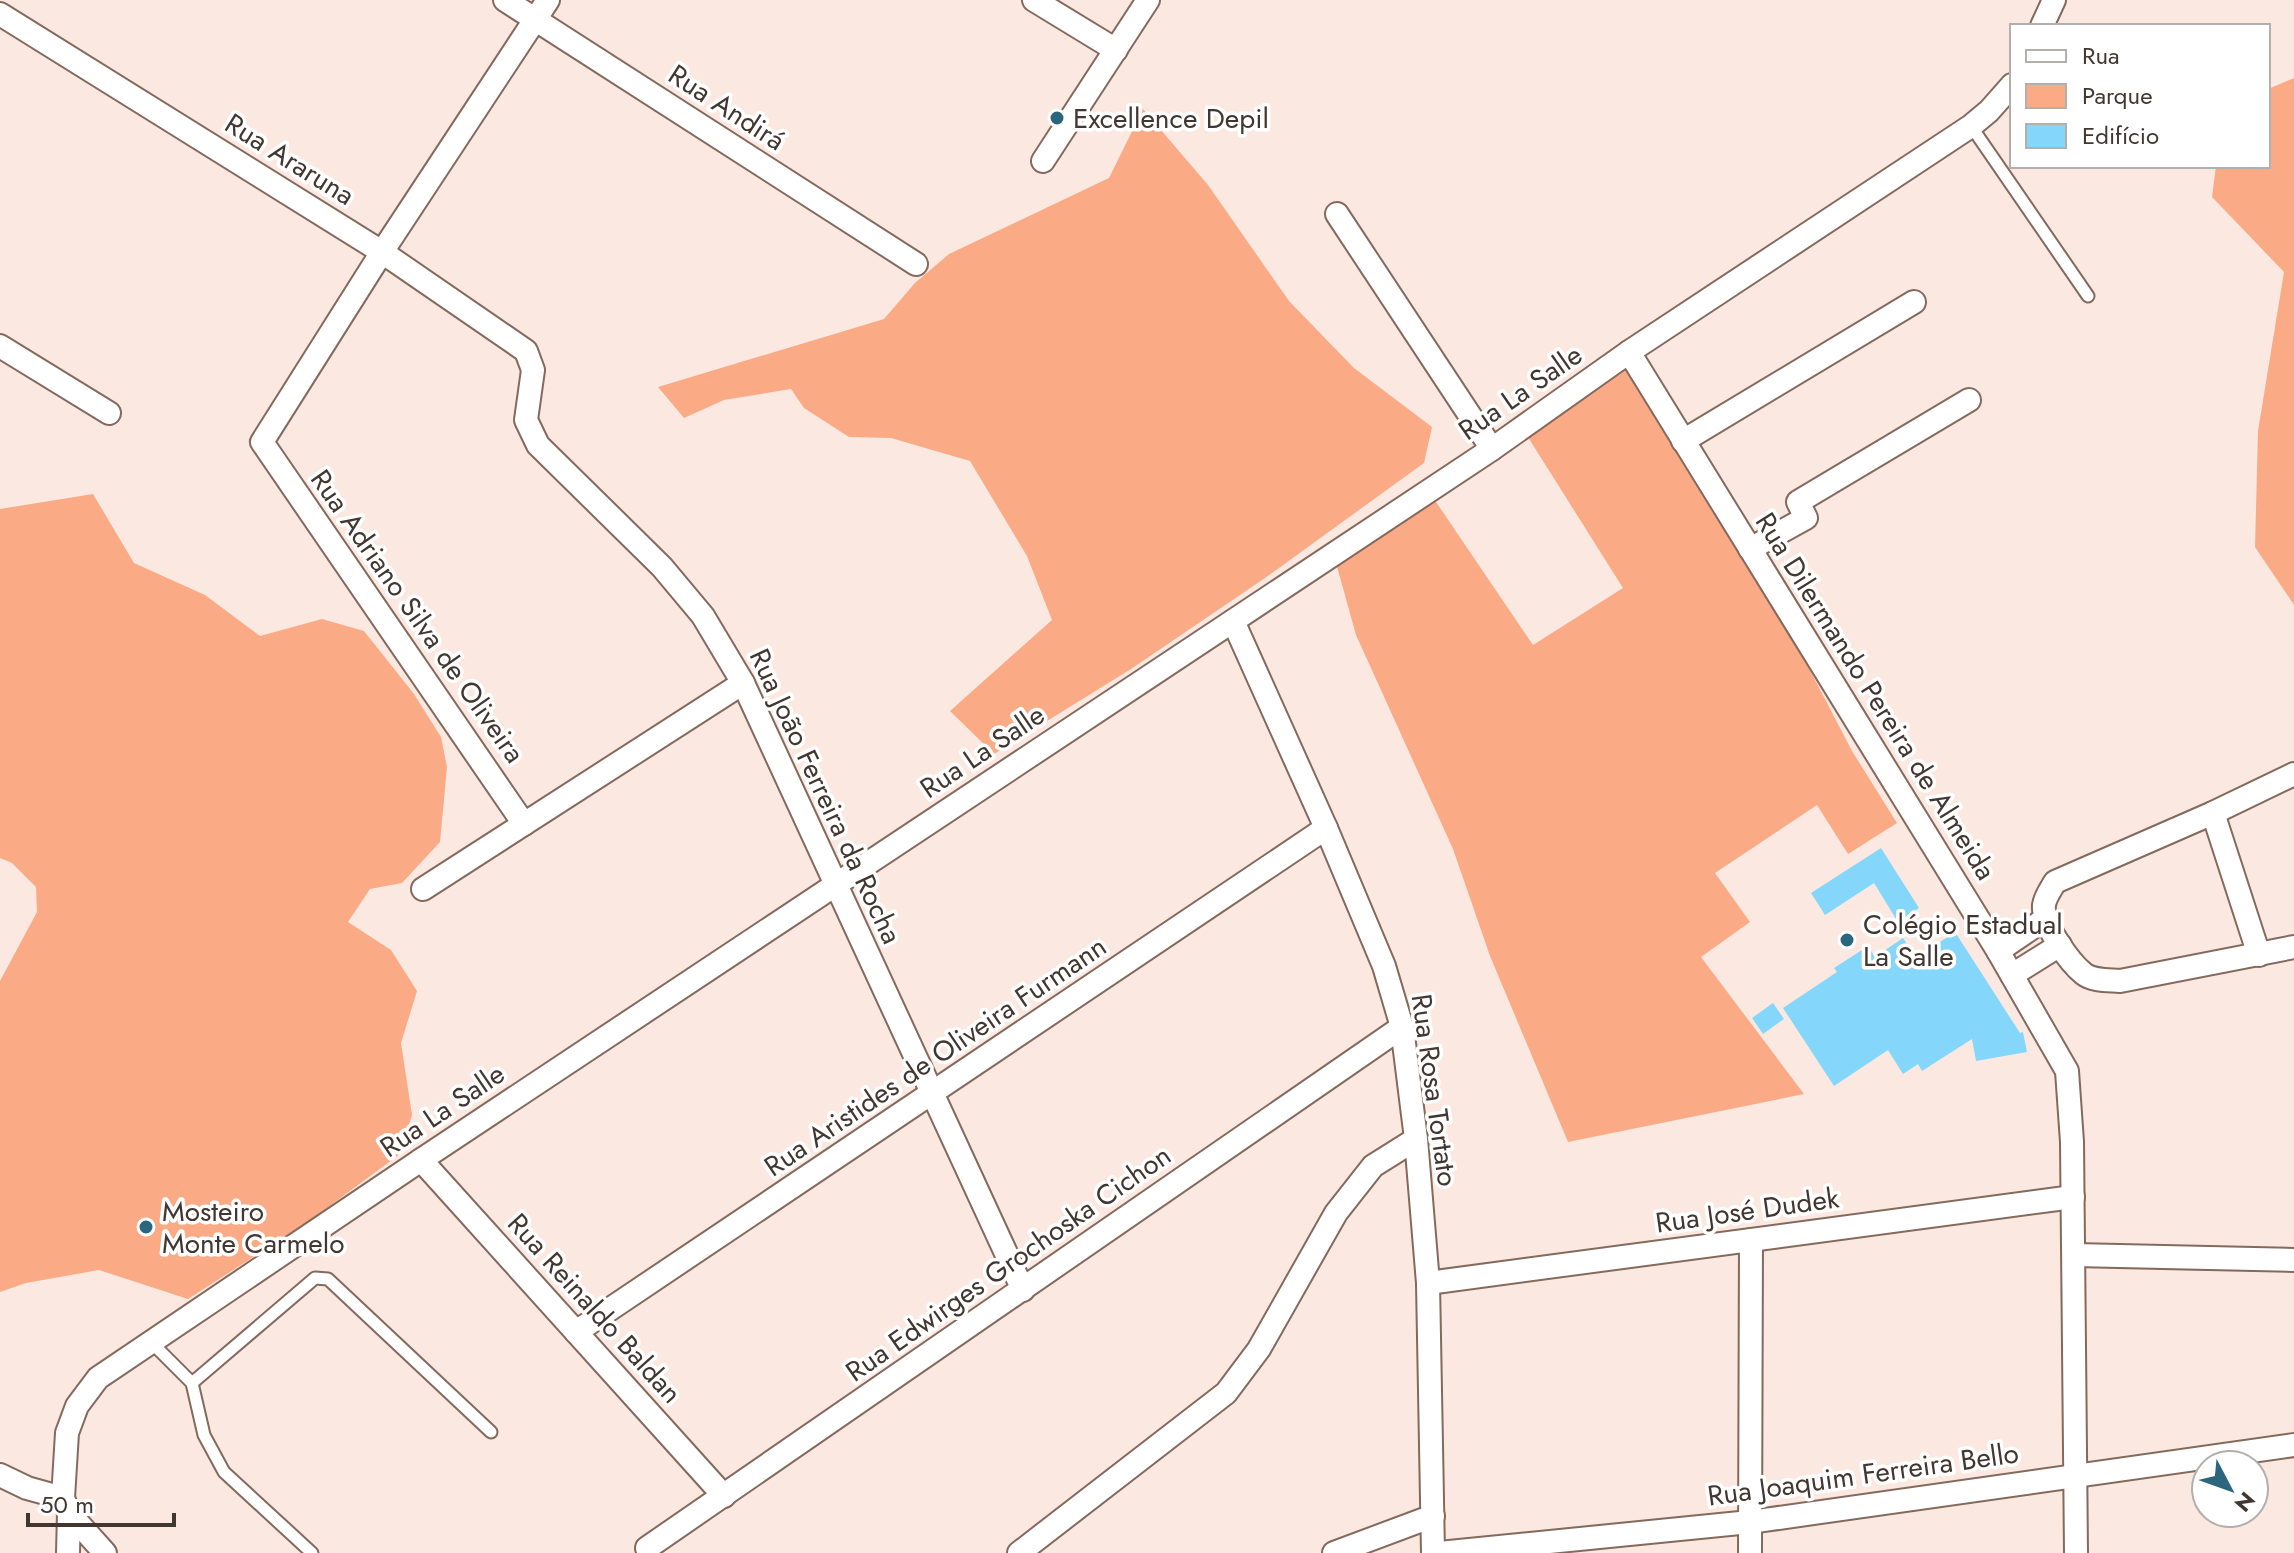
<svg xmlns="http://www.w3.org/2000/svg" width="2294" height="1553" font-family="Jost,sans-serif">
  <rect width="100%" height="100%" fill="#fbe9e1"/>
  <g fill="#fbaa86">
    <polygon points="2294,78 2294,605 2255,547 2258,431 2284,272 2212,197 2216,166 2268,166 2268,89"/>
    <polygon points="1143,109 1208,185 1289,301 1354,368 1432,427 1424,463 1265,578 1131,669 994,754 950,711 1052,620 1027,556 970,461 891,438 849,437 804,408 791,389 724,400 684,418 658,387 884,319 915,283 949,254 1109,178"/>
    <polygon points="1627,368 1789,630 1852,751 1897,823 1848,854 1817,805 1715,873 1750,922 1701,957 1804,1094 1568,1142 1490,956 1453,849 1356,635 1336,563 1434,499 1533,645 1623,588 1526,434"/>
    <polygon points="93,494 134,563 205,595 260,636 322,619 364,631 414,694 441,737 447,767 440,842 402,883 370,889 348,922 391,950 417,991 401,1043 412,1115 400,1154 308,1222 188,1299 99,1270 26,1283 0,1292 0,981 37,912 36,887 12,863 0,858 0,509"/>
  </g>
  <g fill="#84d6fb">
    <polygon points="1881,848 1919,908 1898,922 1874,883 1825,915 1811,893"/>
    <polygon points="1955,932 2020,1033 2023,1032 2027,1052 1976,1061 1972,1039 1922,1071 1918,1064 1903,1074 1888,1050 1834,1086 1783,1008 1837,972 1834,968 1868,946 1875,957 1903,938 1916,958"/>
    <polygon points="1773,1003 1784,1019 1763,1034 1752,1018"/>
  </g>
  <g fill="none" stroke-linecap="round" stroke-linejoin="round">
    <defs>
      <g id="lane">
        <polyline points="1971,126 2088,296"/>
        <polyline points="151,1342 192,1383 315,1278 328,1279 491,1432"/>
        <polyline points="192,1383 204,1435 224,1472 312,1553"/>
      </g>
      <g id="street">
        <polyline points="505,0 916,264"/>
        <polyline points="1034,0 1116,50"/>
        <polyline points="0,14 382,252 526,351 533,370 526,420 538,445 662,567 703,616 743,683 1023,1290"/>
        <polyline points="2042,26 2054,0"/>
        <polyline points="1043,161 1148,0"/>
        <polyline points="1337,214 1492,449"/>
        <polyline points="0,346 109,413"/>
        <polyline points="1629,352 1998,951 2067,1071 2072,1142 2076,1553"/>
        <polyline points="1683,441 1914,302"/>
        <polyline points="1750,549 1806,518 1798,502 1969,400"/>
        <polyline points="1233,621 1326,828 1384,966 1402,1027 1416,1139 1428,1283 1433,1553"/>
        <path d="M2294,774L2213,813L2055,882C2051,889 2045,897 2044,905C2042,924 2069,962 2084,974C2093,981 2109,980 2120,981L2294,947"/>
        <polyline points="2213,813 2259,955"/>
        <polyline points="524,824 262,442 382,252 548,0"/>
        <polyline points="423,889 743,683"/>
        <polyline points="1998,951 2045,919"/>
        <polyline points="2012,975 2060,945"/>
        <polyline points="421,1160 724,1496"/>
        <polyline points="2074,1255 2294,1260"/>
        <polyline points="1428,1283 2073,1197"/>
        <polyline points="576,1332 1326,828"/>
        <polyline points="0,1475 27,1488 63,1498"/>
        <polyline points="647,1548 1402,1027"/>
        <polyline points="68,1553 69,1513"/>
        <polyline points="105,1553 69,1513 63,1498 67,1433 77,1406 98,1378 421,1160 1492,449 1629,352 1971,126 1989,111 2012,85"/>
        <polyline points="1019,1553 1226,1393 1259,1349 1336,1213 1373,1166 1416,1139"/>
        <polyline points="1334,1553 1433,1516"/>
        <polyline points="1439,1553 1750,1522 2294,1445"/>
        <polyline points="1750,1553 1751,1240"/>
      </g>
    </defs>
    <use href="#lane" stroke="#84695d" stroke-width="15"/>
    <use href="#street" stroke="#84695d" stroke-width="26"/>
    <use href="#lane" stroke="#fff" stroke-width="11"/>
    <use href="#street" stroke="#fff" stroke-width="22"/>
  </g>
  <g fill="#2b657e" stroke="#fff" stroke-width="3">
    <circle cx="1057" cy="118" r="8"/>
    <circle cx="1847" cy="940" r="8"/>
    <circle cx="146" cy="1227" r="8"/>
  </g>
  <g text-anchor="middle" stroke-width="7" stroke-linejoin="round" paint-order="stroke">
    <g font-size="28" fill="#423630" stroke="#fff">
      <text transform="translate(727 107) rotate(33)" y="10">Rua Andirá</text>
      <text transform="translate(290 159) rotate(32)" y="10">Rua Araruna</text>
      <text transform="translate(1520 392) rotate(-35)" y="10">Rua La Salle</text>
      <text transform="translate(418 616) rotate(55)" y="10">Rua Adriano Silva de Oliveira</text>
      <text transform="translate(1876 696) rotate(58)" y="10">Rua Dilermando Pereira de Almeida</text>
      <text transform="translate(982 751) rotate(-34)" y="10">Rua La Salle</text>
      <text transform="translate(826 796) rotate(65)" y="10">Rua João Ferreira da Rocha</text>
      <text transform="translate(935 1056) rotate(-34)" y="10">Rua Aristides de Oliveira Furmann</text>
      <text transform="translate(1435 1090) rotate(82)" y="10">Rua Rosa Tortato</text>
      <text transform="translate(442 1110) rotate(-34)" y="10">Rua La Salle</text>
      <text transform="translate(1747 1210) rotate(-8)" y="10">Rua José Dudek</text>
      <text transform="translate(1008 1263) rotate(-35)" y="10">Rua Edwirges Grochoska Cichon</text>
      <text transform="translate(595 1308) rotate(48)" y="10">Rua Reinaldo Baldan</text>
      <text transform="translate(1863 1474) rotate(-8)" y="10">Rua Joaquim Ferreira Bello</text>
    </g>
    <g font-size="28" fill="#423630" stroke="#fff" text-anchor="start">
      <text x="1073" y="128">Excellence Depil</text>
      <text x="1863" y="934">Colégio Estadual<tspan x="1863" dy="32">La Salle</tspan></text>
      <text x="162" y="1221">Mosteiro<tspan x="162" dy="32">Monte Carmelo</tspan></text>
    </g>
  </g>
  <rect x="2010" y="24" width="260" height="144" fill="#ffffff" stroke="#b3afac" stroke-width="2"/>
  <rect x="2026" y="50" width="40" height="12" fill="#ffffff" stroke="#b3afac" stroke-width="2"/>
  <text x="2082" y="64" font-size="24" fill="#423630">Rua</text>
  <rect x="2026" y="84" width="40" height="24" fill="#fbaa86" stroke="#b3afac" stroke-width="2"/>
  <text x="2082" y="104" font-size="24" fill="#423630">Parque</text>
  <rect x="2026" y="124" width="40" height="24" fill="#84d6fb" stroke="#b3afac" stroke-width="2"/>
  <text x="2082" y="144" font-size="24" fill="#423630">Edifício</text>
  <g transform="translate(2230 1489) rotate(131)"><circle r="38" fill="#ffffff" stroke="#b3afac" stroke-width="2"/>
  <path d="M0-6L14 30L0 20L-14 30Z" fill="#2b657e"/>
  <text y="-12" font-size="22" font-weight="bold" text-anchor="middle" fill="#423630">N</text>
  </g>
  <path d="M28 1513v12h146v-12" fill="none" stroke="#423630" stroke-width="4"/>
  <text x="40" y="1513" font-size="24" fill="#423630" stroke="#ffffff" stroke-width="6" paint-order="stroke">50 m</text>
</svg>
